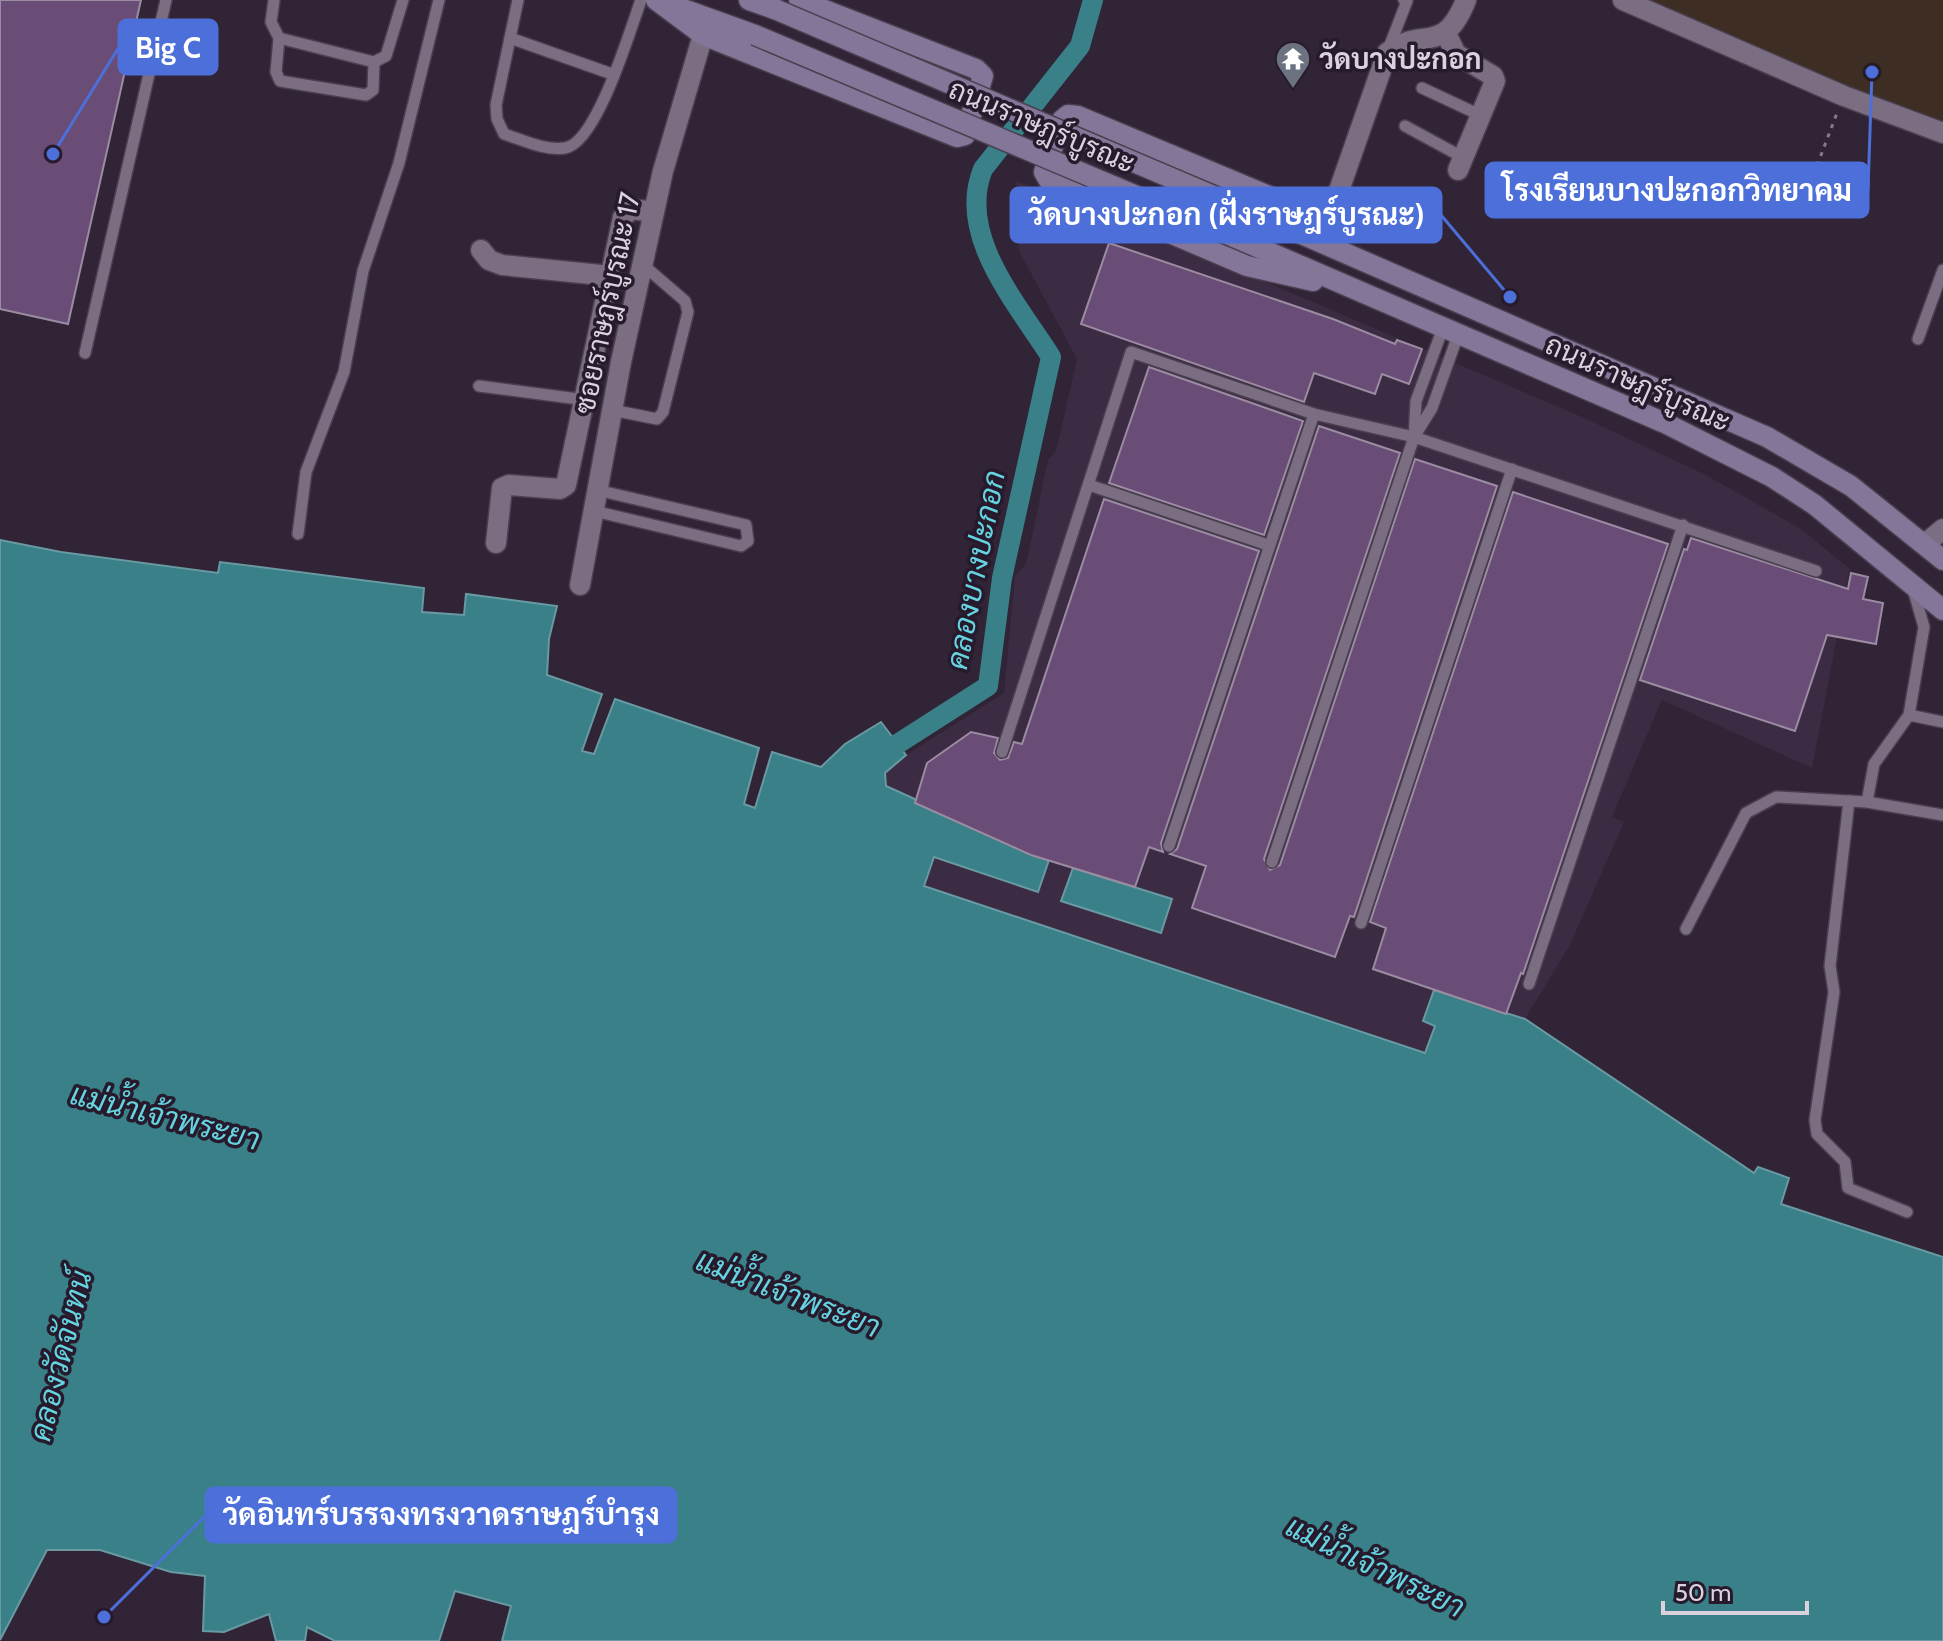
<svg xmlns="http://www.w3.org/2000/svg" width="1943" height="1641" font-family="Cabin,Sarabun,sans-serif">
  <rect width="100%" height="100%" fill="#302436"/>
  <polygon fill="#3b2b43" points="1016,181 1114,217 1582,417 1706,475 1801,529 1850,569 1812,768 1662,700 1612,817 1624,822 1570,945 1525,1019 1506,1014 1423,1021 1435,1025 1426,1054 924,885 934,857 1038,892 915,803 885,786 885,773 906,755 1004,693 1015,576 1026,564 1048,460 1056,451 1077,359 1019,251"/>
  <polygon fill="#3d2d22" points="1635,0 1943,0 1943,127"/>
  <g fill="#398088" stroke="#6999a2" stroke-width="2">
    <polygon points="0,540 61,552 218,573 220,562 424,588 422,612 464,615 466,594 557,606 549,639 547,675 602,694 582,751 594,754 615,699 759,748 744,804 755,808 772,752 821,767 845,744 881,722 906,755 885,773 886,786 1049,860 1038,892 934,857 924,886 1425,1053 1435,1026 1423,1021 1434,990 1525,1019 1754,1173 1758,1167 1789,1178 1781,1204 1943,1257 1943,1641 502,1641 511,1606 455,1591 439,1641 335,1641 307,1627 305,1641 276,1641 269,1614 224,1632 203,1631 205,1576 171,1572 100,1550 47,1550 0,1640"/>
    <polygon points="1073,868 1172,899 1161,933 1061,901"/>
  </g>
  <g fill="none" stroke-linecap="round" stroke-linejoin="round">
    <path stroke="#398088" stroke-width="20" d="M874,759L988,686L1002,578L1051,357C1017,303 956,235 983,169L1080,46L1093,0"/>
  </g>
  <g fill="#694d76" stroke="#9b8ca2" stroke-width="2">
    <polygon points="0,0 141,0 68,324 0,309"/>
    <polygon points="1109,243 1333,319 1395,344 1397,340 1422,349 1409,384 1382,374 1375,394 1314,373 1304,402 1081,324"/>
    <polygon points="1149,367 1303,421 1264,535 1109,483"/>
    <polygon points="1319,426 1400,453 1264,859 1270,870 1280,865 1415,459 1497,486 1354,917 1350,916 1335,957 1192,908 1206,866 1170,854 1177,849"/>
    <polygon points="1513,492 1668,544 1523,974 1521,973 1506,1014 1373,969 1386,928 1370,922"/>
    <polygon points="1104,499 1259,551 1161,843 1163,852 1149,847 1135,887 1031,855 915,803 927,763 971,732 998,738 994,753 1000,760 1008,758 1014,742 1022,744"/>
    <polygon points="1691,538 1848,589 1851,573 1868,577 1863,599 1883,603 1876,644 1827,635 1795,731 1640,680 1684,549 1687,550"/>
  </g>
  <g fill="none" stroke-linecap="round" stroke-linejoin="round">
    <defs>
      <g id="service">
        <polyline points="274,0 271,22 279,38 374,62 386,56 403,0"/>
        <path d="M518,0L496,105L497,119L504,134C523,140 545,151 565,148C597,143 630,30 641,0"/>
        <polyline points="279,38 276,72 280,81 366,95 373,90 374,62"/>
        <polyline points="510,38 612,74"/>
        <polyline points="1388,50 1407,1 1404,0"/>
        <polyline points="1422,88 1482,116"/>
        <polyline points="1405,126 1464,158"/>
        <polyline points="1918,339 1943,270"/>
        <polyline points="85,353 166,0"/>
        <polyline points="479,386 586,400"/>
        <polyline points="612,410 657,419 663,412 688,312 685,301 642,264"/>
        <polyline points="1414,437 1416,401 1443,328"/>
        <polyline points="1089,485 1268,545"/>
        <polyline points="594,511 741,546 748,541 746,525 597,490"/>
        <polyline points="298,534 306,472 344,372 363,271 399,163 439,0"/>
        <polyline points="1909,715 1943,722"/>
        <polyline points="1002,752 1131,352 1314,414 1414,437 1816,571"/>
        <polyline points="1849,801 1830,966 1834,992 1815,1120 1817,1134 1845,1162 1848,1188 1907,1212"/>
        <polyline points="1867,802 1874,764 1909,715 1924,627 1913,589"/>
        <polyline points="1169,846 1314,414"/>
        <polyline points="1272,862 1414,437 1432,408 1458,335"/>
        <polyline points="1361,923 1512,469"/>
        <polyline points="1686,929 1746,813 1776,797 1867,802 1943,815"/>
        <polyline points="1529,984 1683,525"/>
      </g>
      <g id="minor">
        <polyline points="1623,0 1844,96 1943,133"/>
        <polyline points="1446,34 1456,54 1493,76 1495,81 1458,170"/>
        <path d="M1321,242L1387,53C1421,25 1443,58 1466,0"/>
        <polyline points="481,250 489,260 502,265 611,276"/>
        <polyline points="496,543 502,488 509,485 560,489 566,485 623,217 631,209 654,212"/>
        <polyline points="1925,544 1943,529"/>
        <polyline points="580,585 621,362 663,171 703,35"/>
      </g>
      <g id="secondary">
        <polyline points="656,0 703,35 957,137 965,135 983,76 976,69 799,0"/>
        <polyline points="749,0 777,10"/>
        <polyline points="672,5 755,35"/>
        <polyline points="1244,209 1767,437 1851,486 1943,560"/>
        <polyline points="1234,237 1667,424 1772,477 1815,505 1943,610"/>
        <polyline points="1313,281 1247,266 1050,182 1044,172 1062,120 1068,115 1078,116 1300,209 1321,242"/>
      </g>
    </defs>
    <use href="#service" stroke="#4a3f4f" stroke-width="14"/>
    <use href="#minor" stroke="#4a3f4f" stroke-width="23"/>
    <use href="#secondary" stroke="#4a3f4f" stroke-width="23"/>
    <polyline stroke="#867c8b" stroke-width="3" stroke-dasharray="4 6" stroke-linecap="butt" points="1810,184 1837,113"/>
    <use href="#service" stroke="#7b6d82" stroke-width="11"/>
    <use href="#minor" stroke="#7b6d82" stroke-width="20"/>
    <use href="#secondary" stroke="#847698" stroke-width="20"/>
    <defs>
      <g id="secondary-bridge">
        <polyline points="777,10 1244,209"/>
        <polyline points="755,35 1234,237"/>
      </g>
    </defs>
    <use href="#secondary-bridge" stroke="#4a3f4f" stroke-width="23" stroke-linecap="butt"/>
    <use href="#secondary-bridge" stroke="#847698" stroke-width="20"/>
  </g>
  <defs>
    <symbol id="temple-pin" viewBox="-11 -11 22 30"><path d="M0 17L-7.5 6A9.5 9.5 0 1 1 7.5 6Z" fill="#6b7280" stroke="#261a2c"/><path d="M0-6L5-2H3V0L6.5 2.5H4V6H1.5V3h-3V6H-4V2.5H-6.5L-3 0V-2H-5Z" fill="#fff"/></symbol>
  </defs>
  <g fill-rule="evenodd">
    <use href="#temple-pin" x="1273" y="39" width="40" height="54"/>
  </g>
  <g text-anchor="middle" stroke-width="7" stroke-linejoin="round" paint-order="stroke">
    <g font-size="28" font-weight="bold" fill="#dad2de" stroke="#261a2c" text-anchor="start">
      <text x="1319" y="69">วัดบางปะกอก</text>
    </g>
    <g font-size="28" fill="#dad2de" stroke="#261a2c">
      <text transform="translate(1042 126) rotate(23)" y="10">ถนนราษฎร์บูรณะ</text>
      <text transform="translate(607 303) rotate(-78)" y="10">ซอยราษฎร์บูรณะ 17</text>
      <text transform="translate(1638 383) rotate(24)" y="10">ถนนราษฎร์บูรณะ</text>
    </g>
    <g font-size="30" font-style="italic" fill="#66d4e0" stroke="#261a2c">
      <text transform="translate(976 570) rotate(-79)" y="10">คลองบางปะกอก</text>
      <text transform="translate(165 1117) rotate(14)" y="10">แม่น้ำเจ้าพระยา</text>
      <text transform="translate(788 1294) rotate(21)" y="10">แม่น้ำเจ้าพระยา</text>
      <text transform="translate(61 1356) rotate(-76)" y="10">คลองวัดจันทน์</text>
      <text transform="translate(1375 1567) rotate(26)" y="10">แม่น้ำเจ้าพระยา</text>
    </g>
  </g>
  <path fill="none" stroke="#4c6fda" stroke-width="3" d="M53 154L119 47M1872 72L1868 190M1510 297L1441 215M104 1617L206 1515"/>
  <g fill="#4c6fda" stroke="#261a2c" stroke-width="3">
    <circle cx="53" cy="154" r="8"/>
    <circle cx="1872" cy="72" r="8"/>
    <circle cx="1510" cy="297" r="8"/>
    <circle cx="104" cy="1617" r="8"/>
  </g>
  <g fill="#4c6fda" stroke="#4c6fda" stroke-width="3">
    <rect x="119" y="20" width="98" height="54" rx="8"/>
    <rect x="1486" y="163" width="382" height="54" rx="8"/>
    <rect x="1011" y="188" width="430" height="54" rx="8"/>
    <rect x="206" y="1488" width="470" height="54" rx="8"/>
  </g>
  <g font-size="30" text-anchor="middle" font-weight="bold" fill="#fff">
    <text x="168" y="58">Big C</text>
    <text x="1677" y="201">โรงเรียนบางปะกอกวิทยาคม</text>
    <text x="1226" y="225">วัดบางปะกอก (ฝั่งราษฎร์บูรณะ)</text>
    <text x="441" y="1525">วัดอินทร์บรรจงทรงวาดราษฎร์บำรุง</text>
  </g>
  <path d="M1663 1601v12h144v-12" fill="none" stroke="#dad2de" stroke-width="4"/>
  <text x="1675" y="1601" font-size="24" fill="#dad2de" stroke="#261a2c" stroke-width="6" paint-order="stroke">50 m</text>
</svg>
